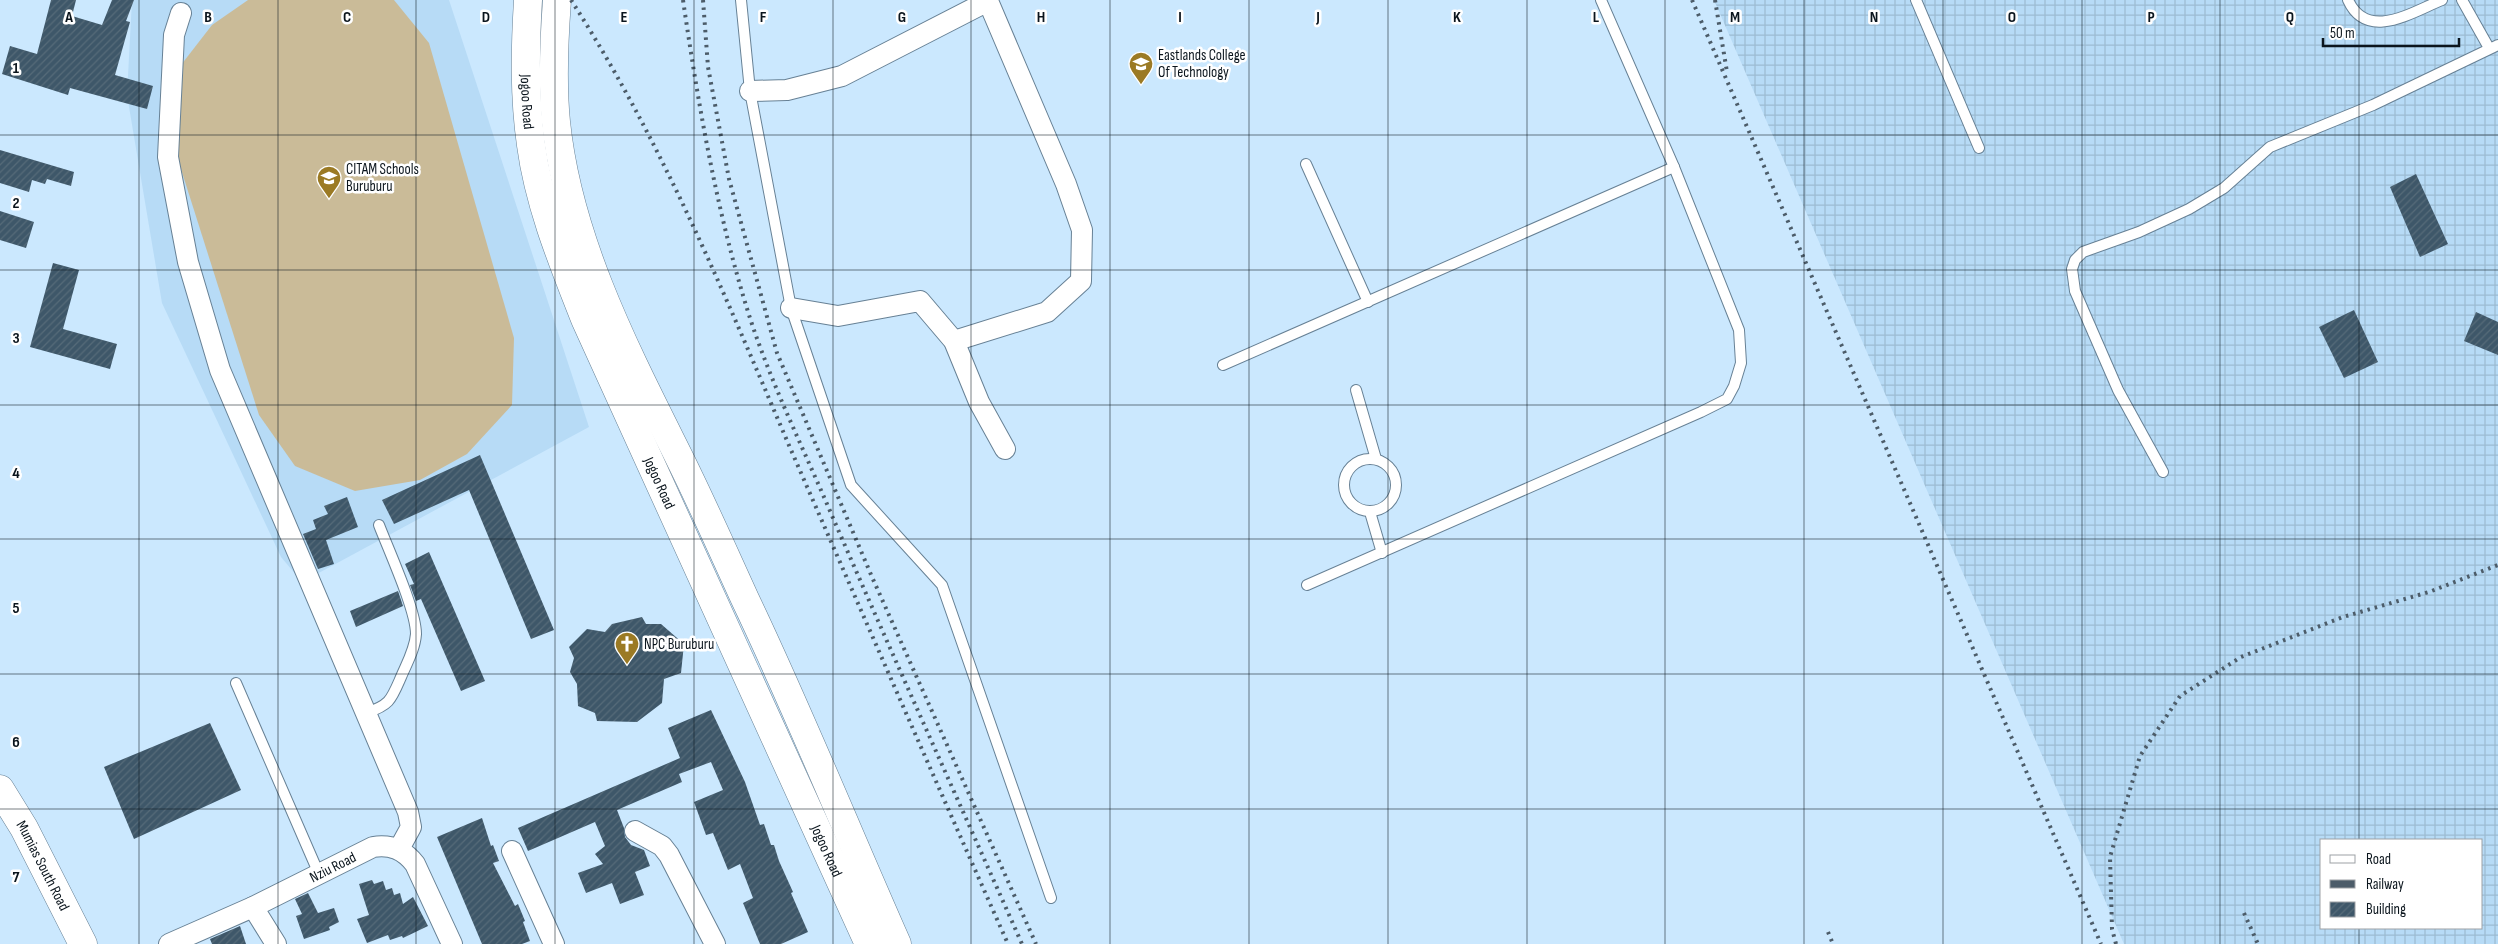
<svg xmlns="http://www.w3.org/2000/svg" width="2498" height="944" font-family="'Sofia Sans Condensed',sans-serif">
  <defs>
    <pattern id="industrial-grid" width="8" height="8" patternUnits="userSpaceOnUse" patternTransform="scale(1.25)"><rect width="8" height="8" fill="#b7dbf6"/><path d="M0 4h8M4 0v8" fill="none" stroke="#9cbbd2"/></pattern>
    <pattern id="building-hatch" width="6" height="6" patternUnits="userSpaceOnUse" patternTransform="scale(1.25)"><rect width="6" height="6" fill="#3e5769"/><path d="M-1 1l2-2M0 6l6-6M5 7l2-2" fill="none" stroke="#566b79"/></pattern>
  </defs>
  <rect width="100%" height="100%" fill="#cbe8fe"/>
  <polygon fill="#b7dbf6" points="132,0 449,0 589,427 302,582 281,557 162,303 127,95"/>
  <path fill="url(#industrial-grid)" fill-rule="evenodd" d="M1714,0H2498V944H2124ZM2322,840H2482V928H2322Z"/>
  <polygon fill="#cabb98" points="248,0 394,0 429,43 514,338 512,405 467,454 420,480 355,491 295,466 259,415 174,147 174,74 212,25"/>
  <g fill="url(#building-hatch)">
    <polygon points="51,0 76,0 72,16 102,25 112,0 134,0 126,21 130,22 115,75 153,86 147,109 70,88 68,95 2,74 10,46 37,54"/>
    <polygon points="0,150 74,172 71,186 47,179 45,184 32,180 29,192 0,183"/>
    <polygon points="2416,174 2448,244 2420,257 2390,187"/>
    <polygon points="0,211 34,222 26,248 0,240"/>
    <polygon points="53,263 79,270 63,329 117,344 110,369 30,347"/>
    <polygon points="2354,310 2378,362 2344,378 2319,327"/>
    <polygon points="2476,312 2498,322 2498,355 2464,341"/>
    <polygon points="480,455 554,630 531,639 469,490 394,524 382,500"/>
    <polygon points="347,497 358,527 326,540 334,564 318,569 303,534 316,529 313,520 328,514 324,506"/>
    <polygon points="429,552 485,681 461,691 421,599 416,601 410,585 414,584 405,564"/>
    <polygon points="398,591 403,606 356,627 350,611"/>
    <polygon points="642,617 646,624 661,624 684,644 681,673 664,679 662,703 637,722 597,721 595,713 578,706 577,684 570,672 574,658 569,647 587,629 605,632 612,624"/>
    <polygon points="711,710 745,782 760,825 764,824 771,845 774,845 779,861 793,892 791,893 808,932 781,944 760,944 743,903 753,898 740,864 728,870 713,833 706,835 694,802 723,790 711,762 679,774 682,782 617,810 624,828 625,837 631,845 644,850 650,866 635,872 644,895 620,904 612,883 586,893 578,873 603,864 595,854 605,846 595,822 528,851 518,828 680,758 668,728"/>
    <polygon points="210,723 241,790 134,839 104,767"/>
    <polygon points="482,818 491,846 493,845 499,861 493,863 515,906 518,904 525,921 523,922 530,941 522,944 482,944 437,837"/>
    <polygon points="372,880 374,884 383,881 386,890 392,888 394,895 400,893 403,904 413,897 428,926 403,938 402,936 390,940 388,935 367,943 357,919 369,915 359,884"/>
    <polygon points="308,893 318,913 334,908 339,922 329,927 330,930 304,939 296,916 302,914 295,899"/>
    <polygon points="240,926 246,944 212,944 210,939"/>
  </g>
  <g fill="none" stroke-linecap="round" stroke-linejoin="round">
    <defs>
      <g id="service">
        <polyline points="741,0 750,91 791,308 851,485 942,585 1051,898"/>
        <polyline points="1916,0 1979,148"/>
        <path d="M2348,0C2367,42 2412,12 2442,0"/>
        <polyline points="2462,0 2489,48"/>
        <polyline points="1306,164 1368,302"/>
        <polyline points="1223,365 1674,167"/>
        <polyline points="1356,390 1376,459"/>
        <circle cx="1370" cy="485" r="26"/>
        <polyline points="2163,472 2118,390 2075,291 2072,269 2075,260 2083,252 2139,232 2189,209 2224,188 2270,147 2373,105 2498,45"/>
        <polyline points="1370,512 1382,553"/>
        <polyline points="1307,585 1701,412 1727,399 1734,386 1741,363 1739,330 1674,167 1601,0"/>
        <polyline points="236,683 319,874"/>
        <path d="M366,713C390,705 391,700 401,677C407,663 415,649 416,634C416,610 389,551 379,525"/>
      </g>
      <g id="minor">
        <polyline points="181,13 174,35 168,157 188,262 220,370 408,812 411,827 399,849"/>
        <polyline points="750,91 787,90 842,76 988,1 1066,184 1082,230 1081,281 1047,312 954,341"/>
        <polyline points="791,308 838,316 920,301 954,341 979,402 1005,449"/>
        <polyline points="635,831 662,846 669,855 715,944"/>
        <polyline points="512,851 554,944"/>
        <polyline points="253,907 276,944"/>
        <path id="s1" d="M169,944L253,907L373,847C391,844 404,850 415,864L452,944"/>
      </g>
      <g id="secondary">
        <path id="s2" d="M528,0C525,49 524,96 531,145C539,205 563,263 585,319L869,944"/>
        <path d="M557,0C554,40 552,82 556,122C568,240 626,351 678,455C702,503 723,551 745,599C799,712 846,829 897,944"/>
        <path id="s3" d="M0,789L24,828L83,944"/>
      </g>
    </defs>
    <use href="#service" stroke="#678195" stroke-width="12"/>
    <use href="#minor" stroke="#678195" stroke-width="22"/>
    <use href="#secondary" stroke="#678195" stroke-width="29"/>
    <use href="#service" stroke="#fff" stroke-width="10"/>
    <use href="#minor" stroke="#fff" stroke-width="20"/>
    <use href="#secondary" stroke="#fff" stroke-width="28"/>
    <g stroke="#4c5c69" stroke-width="4" stroke-dasharray="2.5 5" stroke-linecap="butt">
      <path d="M571,0C662,141 725,296 791,450C863,615 935,780 1008,944"/>
      <path d="M683,0C698,102 715,203 745,302C767,376 803,447 833,518C895,661 959,802 1022,944"/>
      <polyline points="703,0 708,67 729,179 777,353 872,577 1036,944"/>
      <polyline points="1692,0 2101,944"/>
      <polyline points="1715,0 1727,72"/>
      <polyline points="2244,913 2258,944"/>
      <polyline points="1828,932 1833,944"/>
      <polyline points="2116,944 2112,929 2110,857 2140,756 2180,696 2241,657 2343,617 2429,592 2498,565"/>
    </g>
  </g>
  <path fill="none" stroke="#0b151d" stroke-width="1" stroke-opacity="0.55" d="M139,0V944M278,0V944M416,0V944M555,0V944M694,0V944M833,0V944M971,0V944M1110,0V944M1249,0V944M1388,0V944M1527,0V944M1665,0V944M1804,0V944M1943,0V944M2082,0V944M2220,0V944M2359,0V840M0,135H2498M0,270H2498M0,405H2498M0,539H2498M0,674H2498M0,809H2498M2359,928V944"/>
  <defs>
    <symbol id="university-pin" viewBox="-11 -11 22 30"><path d="M0 17L-7.5 6A9.5 9.5 0 1 1 7.5 6Z" fill="#9b7a24" stroke="#fff"/><path d="M0-5L7-2L0 1L-7-2ZM-4 1L0 2.5L4 1V4Q0 6-4 4Z" fill="#fff"/></symbol>
    <symbol id="school-pin" viewBox="-11 -11 22 30"><path d="M0 17L-7.5 6A9.5 9.5 0 1 1 7.5 6Z" fill="#9b7a24" stroke="#fff"/><path d="M0-5L7-2L0 1L-7-2ZM-4 1L0 2.5L4 1V4Q0 6-4 4Z" fill="#fff"/></symbol>
    <symbol id="church-pin" viewBox="-11 -11 22 30"><path d="M0 17L-7.5 6A9.5 9.5 0 1 1 7.5 6Z" fill="#9b7a24" stroke="#fff"/><path d="M-1.2-6h2.4v3.5h3.3v2.4h-3.3V6h-2.4V-.1h-3.3v-2.4h3.3Z" fill="#fff"/></symbol>
  </defs>
  <g fill-rule="evenodd">
    <use href="#university-pin" x="1127" y="50" width="28" height="38"/>
    <use href="#school-pin" x="315" y="164" width="28" height="38"/>
    <use href="#church-pin" x="613" y="630" width="28" height="38"/>
  </g>
  <g text-anchor="middle" stroke-width="5" stroke-linejoin="round" paint-order="stroke">
    <g font-size="15" fill="#0b151d" stroke="#fff" text-anchor="start">
      <text x="1158" y="60">Eastlands College<tspan x="1158" dy="17">Of Technology</tspan></text>
      <text x="346" y="174">CITAM Schools<tspan x="346" dy="17">Buruburu</tspan></text>
      <text x="644" y="649">NPC Buruburu</text>
    </g>
    <g font-size="15" fill="#0b151d" stroke="#fff">
      <text dy="5" stroke="none"><textPath href="#s2" startOffset="102">Jogoo Road</textPath></text>
      <text dy="5" stroke="none"><textPath href="#s2" startOffset="508">Jogoo Road</textPath></text>
      <text dy="5" stroke="none"><textPath href="#s2" startOffset="912">Jogoo Road</textPath></text>
      <text dy="5" stroke="none"><textPath href="#s3" startOffset="88">Mumias South Road</textPath></text>
      <text dy="5" stroke="none"><textPath href="#s1" startOffset="181">Nziu Road</textPath></text>
    </g>
  </g>
  <g font-size="16" text-anchor="middle" font-weight="bold" fill="#0b151d" stroke="#fff" stroke-width="5" stroke-linejoin="round" paint-order="stroke">
    <text x="69" y="22">A</text>
    <text x="208" y="22">B</text>
    <text x="347" y="22">C</text>
    <text x="486" y="22">D</text>
    <text x="624" y="22">E</text>
    <text x="763" y="22">F</text>
    <text x="902" y="22">G</text>
    <text x="1041" y="22">H</text>
    <text x="1180" y="22">I</text>
    <text x="1318" y="22">J</text>
    <text x="1457" y="22">K</text>
    <text x="1596" y="22">L</text>
    <text x="1735" y="22">M</text>
    <text x="1874" y="22">N</text>
    <text x="2012" y="22">O</text>
    <text x="2151" y="22">P</text>
    <text x="2290" y="22">Q</text>
    <text x="16" y="73">1</text>
    <text x="16" y="208">2</text>
    <text x="16" y="343">3</text>
    <text x="16" y="478">4</text>
    <text x="16" y="613">5</text>
    <text x="16" y="747">6</text>
    <text x="16" y="882">7</text>
  </g>
  <rect x="2320" y="839" width="162" height="90" fill="#ffffff" stroke="#9da1a5"/>
  <rect x="2330" y="855" width="25" height="8" fill="#ffffff" stroke="#9da1a5"/>
  <text x="2366" y="864" font-size="15" fill="#0b151d">Road</text>
  <rect x="2330" y="880" width="25" height="8" fill="#4c5c69" stroke="#9da1a5"/>
  <text x="2366" y="889" font-size="15" fill="#0b151d">Railway</text>
  <rect x="2330" y="902" width="25" height="15" fill="url(#building-hatch)" stroke="#9da1a5"/>
  <text x="2366" y="914" font-size="15" fill="#0b151d">Building</text>
  <path d="M2323 38v8h136v-8" fill="none" stroke="#0b151d" stroke-width="2.5"/>
  <text x="2330" y="38" font-size="15" fill="#0b151d" stroke="#ffffff" stroke-width="4" paint-order="stroke">50 m</text>
</svg>
